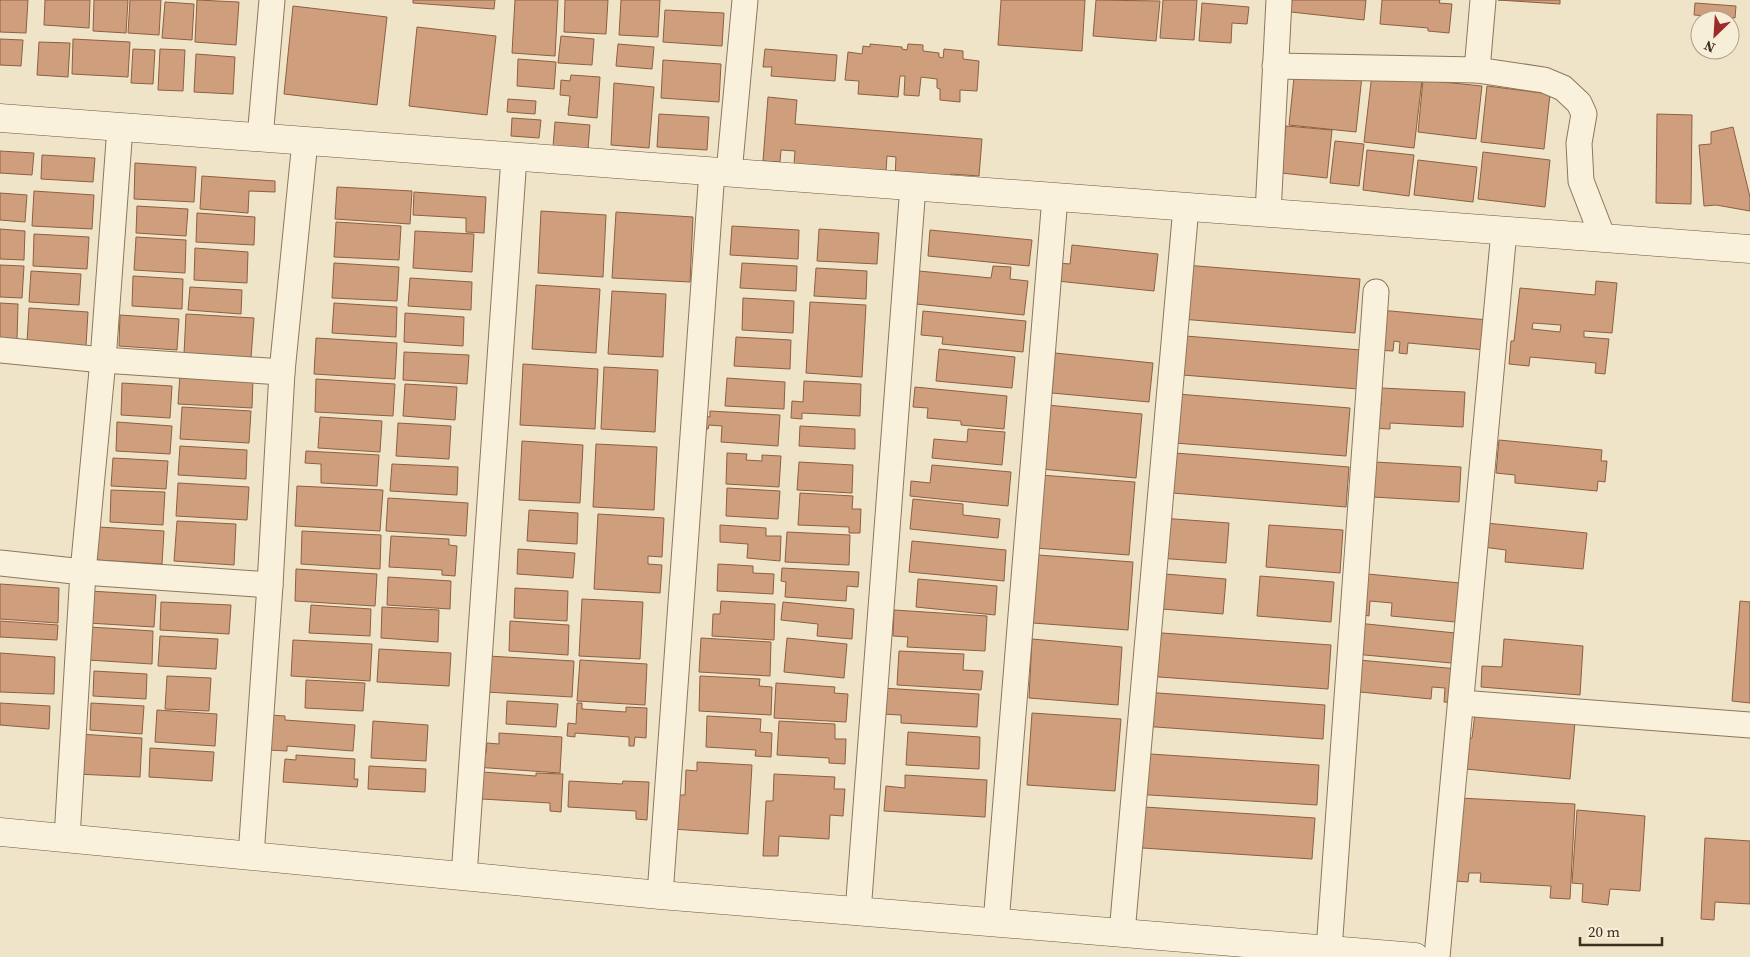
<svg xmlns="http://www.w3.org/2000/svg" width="1750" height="957" font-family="'Source Serif 4',serif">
  <rect width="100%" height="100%" fill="#f0e4c8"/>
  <g fill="#cf9f7d" stroke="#8d5f41" fill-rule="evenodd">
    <polygon points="0,0 28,0 26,33 0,32"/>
    <polygon points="45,0 90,0 89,28 44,25"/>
    <polygon points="94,0 128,0 126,33 93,31"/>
    <polygon points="130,0 161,0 159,35 128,33"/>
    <polygon points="197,0 239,2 236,45 195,42"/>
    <polygon points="413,0 495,0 494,9 413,3"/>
    <polygon points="515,0 558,0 555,56 512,53"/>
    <polygon points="565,0 608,0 606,34 564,32"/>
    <polygon points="621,0 660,0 658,37 619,35"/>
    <polygon points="1001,0 1085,0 1082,51 998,45"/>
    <polygon points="1096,0 1160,1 1156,41 1093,36"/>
    <polygon points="1163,0 1197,0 1194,40 1160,38"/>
    <polygon points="1292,0 1366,0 1364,20 1291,12"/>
    <polygon points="1382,0 1440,0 1439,3 1452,4 1449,33 1428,31 1428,28 1380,24"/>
    <polygon points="1498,0 1560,0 1560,4"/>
    <polygon points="165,2 194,4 192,40 162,38"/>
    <polygon points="1202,3 1249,7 1247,24 1232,23 1231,43 1199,41"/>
    <polygon points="1695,3 1736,6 1735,18 1694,15"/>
    <polygon points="293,6 387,17 377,105 284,94"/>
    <polygon points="665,10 724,13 722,46 663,42"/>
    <polygon points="417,27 496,36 487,115 409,106"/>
    <polygon points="561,36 594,39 592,65 558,63"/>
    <polygon points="0,39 23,40 21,66 0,65"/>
    <polygon points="73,39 130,42 128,77 72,74"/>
    <polygon points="39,42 70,43 68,77 37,75"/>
    <polygon points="618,44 654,47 652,69 616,66"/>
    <polygon points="870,44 902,47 902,49 907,50 908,44 923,45 923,51 939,53 939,57 943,58 944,49 963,51 963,59 979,61 977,91 960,90 960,102 940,100 940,89 937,88 937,79 921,77 919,96 904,95 905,76 900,76 898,97 858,94 859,81 845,80 848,52 862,54 863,46 870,47"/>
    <polygon points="133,49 155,50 153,84 131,83"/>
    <polygon points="160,49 185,50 183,91 158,90"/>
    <polygon points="765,49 837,55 835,81 771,76 772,67 763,67"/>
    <polygon points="196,54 235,57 233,94 194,92"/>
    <polygon points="518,59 556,62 554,89 517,86"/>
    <polygon points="663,60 721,64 719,102 661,98"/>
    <polygon points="1295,68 1362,76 1356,132 1289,125"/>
    <polygon points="1372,74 1422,80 1414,148 1364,142"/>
    <polygon points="571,75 600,77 597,118 568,115 570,96 560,95 561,80 570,81"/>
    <polygon points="1423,80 1482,86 1476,139 1418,132"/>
    <polygon points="614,83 654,87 649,148 611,145"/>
    <polygon points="1487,86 1550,94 1544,149 1481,142"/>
    <polygon points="768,97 797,100 795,124 982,139 979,176 951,174 950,182 895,178 896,157 887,156 886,171 794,164 795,151 781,150 780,162 763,161"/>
    <polygon points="508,99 536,101 535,114 507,112"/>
    <polygon points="659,114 709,117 707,150 657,147"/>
    <polygon points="1657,114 1692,115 1691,204 1656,203"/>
    <polygon points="512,118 541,120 539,138 511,136"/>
    <polygon points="555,122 590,125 588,149 553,147"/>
    <polygon points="1286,126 1332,130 1327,178 1281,173"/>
    <polygon points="1733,127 1750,197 1750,211 1716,205 1704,206 1699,145 1711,144 1711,132"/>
    <polygon points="1335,141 1364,144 1359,186 1330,183"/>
    <polygon points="1367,150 1414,155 1409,196 1363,190"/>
    <polygon points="0,151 34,153 32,175 0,173"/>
    <polygon points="1483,152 1550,160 1545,207 1478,199"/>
    <polygon points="42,155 95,158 93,182 41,179"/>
    <polygon points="1418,160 1477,167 1473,202 1414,195"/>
    <polygon points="135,163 196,167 194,202 134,199"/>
    <polygon points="202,176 275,181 275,192 249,191 248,213 200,209"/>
    <polygon points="337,187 412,191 410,224 335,219"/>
    <polygon points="34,191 94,195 92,229 32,226"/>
    <polygon points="414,192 486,197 484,233 466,232 466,218 413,215"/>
    <polygon points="0,193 27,195 25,222 0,220"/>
    <polygon points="137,206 188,209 186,236 136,233"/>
    <polygon points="541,211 606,215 603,277 538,273"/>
    <polygon points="616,212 693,217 690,282 612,278"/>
    <polygon points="197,213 255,217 254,245 196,242"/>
    <polygon points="336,222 401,226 399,260 334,257"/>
    <polygon points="732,226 799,230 798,259 730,255"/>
    <polygon points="0,229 25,231 24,260 0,259"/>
    <polygon points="819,229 879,233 877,264 817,261"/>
    <polygon points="930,230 1032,240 1029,266 928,256"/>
    <polygon points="415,231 474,234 472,272 413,268"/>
    <polygon points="34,234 89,237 87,269 33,266"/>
    <polygon points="136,237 186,240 185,273 134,270"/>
    <polygon points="1072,245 1158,254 1154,291 1057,281 1059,263 1070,264"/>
    <polygon points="195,248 248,252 247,283 194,280"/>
    <polygon points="334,263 399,267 397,301 332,298"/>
    <polygon points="742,263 797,266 796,291 740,288"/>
    <polygon points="1172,264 1360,279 1355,333 1168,318"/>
    <polygon points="0,265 24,266 22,298 0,297"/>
    <polygon points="993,266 1011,267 1010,279 1028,281 1024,315 916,304 919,271 991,278"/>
    <polygon points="816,268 867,271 866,299 814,296"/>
    <polygon points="31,271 81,274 79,305 29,302"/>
    <polygon points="133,276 183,279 182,309 132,306"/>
    <polygon points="410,278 472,282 471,310 408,306"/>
    <path d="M1596,281L1617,283L1612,333L1584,331V337L1609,339L1605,374L1595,373L1596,363L1530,357L1529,366L1509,364L1511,341H1514L1520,288L1595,295ZM1533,323L1561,325L1560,332L1532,329Z"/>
    <polygon points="536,285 600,289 596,353 532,349"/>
    <polygon points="190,287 242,290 241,314 188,310"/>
    <polygon points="612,291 666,294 663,357 608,354"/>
    <polygon points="743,298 794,301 793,333 742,330"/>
    <polygon points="810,302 866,305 862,377 806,373"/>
    <polygon points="0,303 18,304 17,339 0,338"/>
    <polygon points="334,303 397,307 396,337 332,333"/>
    <polygon points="29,308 88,312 86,346 27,342"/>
    <polygon points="1380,310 1488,320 1486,350 1408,343 1407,354 1399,353 1400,342 1394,341 1393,351 1376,350"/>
    <polygon points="923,311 1026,321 1023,352 942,344 943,337 921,335"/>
    <polygon points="405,313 464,317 463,346 404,342"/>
    <polygon points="186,314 254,318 251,358 184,354"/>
    <polygon points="120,315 179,319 177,350 119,346"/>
    <polygon points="1173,335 1361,350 1358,389 1170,374"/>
    <polygon points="736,337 791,340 790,369 734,366"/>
    <polygon points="316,338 397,343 395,379 314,374"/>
    <polygon points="939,349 1015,357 1012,388 936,381"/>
    <polygon points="404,352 469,355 467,384 403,380"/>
    <polygon points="1055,353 1153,363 1149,402 1052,393"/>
    <polygon points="523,364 598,369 595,429 520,425"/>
    <polygon points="604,367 658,370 655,432 601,429"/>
    <polygon points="180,374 253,378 252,408 178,404"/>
    <polygon points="727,378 785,382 784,409 725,406"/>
    <polygon points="316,379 395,384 393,416 315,412"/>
    <polygon points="804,381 861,384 860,416 802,413 802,419 791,418 792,401 803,402"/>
    <polygon points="122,383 172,386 170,418 121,415"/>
    <polygon points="405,384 457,387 455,420 403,416"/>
    <polygon points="915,387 1007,396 1004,429 961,425 961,421 927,418 928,408 913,407"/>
    <polygon points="1381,388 1465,392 1463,427 1390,423 1390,429 1370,428 1372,406 1381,406"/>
    <polygon points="1165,393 1350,408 1346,456 1161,442"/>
    <polygon points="1047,405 1142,414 1136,478 1041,469"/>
    <polygon points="182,407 251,411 249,443 180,439"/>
    <polygon points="710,411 780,415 778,446 721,442 722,426 709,425 708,429 701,429 702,416 710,417"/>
    <polygon points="320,417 382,421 380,452 318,448"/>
    <polygon points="117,422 172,426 170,454 116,451"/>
    <polygon points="398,423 451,426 449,459 396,456"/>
    <polygon points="800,426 855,429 855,449 799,446"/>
    <polygon points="968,429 1005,432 1002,465 932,458 934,439 967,442"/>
    <polygon points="1499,440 1602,450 1601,461 1607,461 1605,482 1598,481 1597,491 1515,483 1515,475 1496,473"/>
    <polygon points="522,441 583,445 580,503 519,500"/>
    <polygon points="596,444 657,447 654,510 593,507"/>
    <polygon points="180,446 247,450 246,479 178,475"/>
    <polygon points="306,451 379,455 377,486 321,483 321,464 305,463"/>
    <polygon points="1163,452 1349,467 1346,507 1160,492"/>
    <polygon points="727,453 747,454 746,460 762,461 762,455 781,456 779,487 726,484"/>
    <polygon points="113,458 168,461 166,489 111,486"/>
    <polygon points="799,462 853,465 852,493 797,490"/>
    <polygon points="1375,462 1461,467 1459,502 1373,497"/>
    <polygon points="392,464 458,467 457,495 390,491"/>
    <polygon points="932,465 1011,472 1008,506 910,496 911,481 930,483"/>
    <polygon points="1040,475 1135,482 1129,555 1035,548"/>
    <polygon points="178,483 249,487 247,520 176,516"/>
    <polygon points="297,486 383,490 380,531 295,526"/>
    <polygon points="727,488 780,491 778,519 726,516"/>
    <polygon points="111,490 165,492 163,525 110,522"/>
    <polygon points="800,493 853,496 852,509 861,509 860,533 849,533 849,527 798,525"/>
    <polygon points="388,498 468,503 466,536 386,531"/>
    <polygon points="913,499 963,504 963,515 1000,519 998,538 910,529"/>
    <polygon points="529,510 578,513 577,544 527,541"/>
    <polygon points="598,514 664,518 662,557 648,556 648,564 662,565 660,593 594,589"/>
    <polygon points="1161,518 1229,523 1226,563 1158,558"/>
    <polygon points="177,521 236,524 234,565 174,561"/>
    <polygon points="1486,523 1587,533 1583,569 1505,562 1506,550 1483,547"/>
    <polygon points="720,525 766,528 766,536 781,536 780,561 747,558 748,544 720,542"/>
    <polygon points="1269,525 1343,530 1340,573 1266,567"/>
    <polygon points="99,527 164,531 162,564 97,560"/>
    <polygon points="302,531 381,535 380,569 301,564"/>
    <polygon points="787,532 850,535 849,565 785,562"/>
    <polygon points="391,536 449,539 449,545 457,546 455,576 442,575 442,570 389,567"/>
    <polygon points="912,541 1006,550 1004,581 909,572"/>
    <polygon points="518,549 575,553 573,578 517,574"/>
    <polygon points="1038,555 1133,562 1128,630 1033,623"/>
    <polygon points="718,564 753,566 753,573 774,574 773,594 717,591"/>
    <polygon points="782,568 859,572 858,587 847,586 846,601 785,597 786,582 781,581"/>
    <polygon points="296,569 377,574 375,606 295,601"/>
    <polygon points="1153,573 1226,579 1223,614 1150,608"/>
    <polygon points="1368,574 1470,584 1466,623 1391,616 1392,603 1370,601 1369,616 1364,615"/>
    <polygon points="1260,576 1334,582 1331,622 1257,616"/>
    <polygon points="388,577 451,581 450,609 387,605"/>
    <polygon points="918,579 997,586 995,615 916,607"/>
    <polygon points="0,584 59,588 58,623 0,619"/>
    <polygon points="515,588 568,591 567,621 514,618"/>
    <polygon points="90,591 156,595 154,627 88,623"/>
    <polygon points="582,599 643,602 640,659 579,656"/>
    <polygon points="721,601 775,604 774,640 712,636 713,614 720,614"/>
    <polygon points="1740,601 1750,602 1750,703 1732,701"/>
    <polygon points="161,602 231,605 229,634 160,630"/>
    <polygon points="783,602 854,609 852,639 817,636 818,624 781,620"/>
    <polygon points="311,605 371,609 370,636 309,633"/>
    <polygon points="382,607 439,610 438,642 381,638"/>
    <polygon points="894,610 987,616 985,651 907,647 908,637 893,636"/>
    <polygon points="0,621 58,625 57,640 0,637"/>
    <polygon points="510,621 569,625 568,655 509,651"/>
    <polygon points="1357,623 1465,634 1462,664 1354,654"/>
    <polygon points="90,627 153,631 152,664 88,660"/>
    <polygon points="1148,632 1331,645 1328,689 1145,676"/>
    <polygon points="160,636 218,639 216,669 158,666"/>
    <polygon points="701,638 771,642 770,676 699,672"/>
    <polygon points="787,638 847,644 844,678 784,672"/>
    <polygon points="1032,639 1122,647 1118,705 1029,698"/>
    <polygon points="1504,639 1583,646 1580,695 1481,687 1482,666 1502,667"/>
    <polygon points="293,640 372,644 370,681 291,676"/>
    <polygon points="379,649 451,653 449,686 377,682"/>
    <polygon points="899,651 964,654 963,670 983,671 981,690 897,685"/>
    <polygon points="0,653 55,657 54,694 0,692"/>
    <polygon points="488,656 574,661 572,697 486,692"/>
    <polygon points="580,660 647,664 645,705 577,701"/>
    <polygon points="1359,660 1458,669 1454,703 1444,702 1445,688 1432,687 1431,699 1350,691"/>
    <polygon points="94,671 147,674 146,699 93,696"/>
    <polygon points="167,676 211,678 209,711 165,709"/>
    <polygon points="700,676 760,679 759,686 772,687 771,715 699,711"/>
    <polygon points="306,680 365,683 363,711 305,708"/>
    <polygon points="776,683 835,687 834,693 848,694 846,722 774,718"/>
    <polygon points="882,688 979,694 977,727 901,723 901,715 881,714"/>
    <polygon points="1144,692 1325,705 1323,739 1142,726"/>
    <polygon points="507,701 558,704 556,727 506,724"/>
    <polygon points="0,703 50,706 49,729 0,725"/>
    <polygon points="91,703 144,706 142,734 90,730"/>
    <polygon points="577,703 582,703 582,709 626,712 626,707 647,708 646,738 635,737 634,746 629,746 629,737 575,733 575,737 567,736 568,723 576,724"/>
    <polygon points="157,710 217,714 215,746 155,742"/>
    <polygon points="1032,713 1121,719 1115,791 1027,785"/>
    <polygon points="1475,713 1575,722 1570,779 1466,769 1469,738 1472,738"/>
    <polygon points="270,715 285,716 285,720 355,725 353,751 287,746 287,751 268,750"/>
    <polygon points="707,716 761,719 760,732 772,733 771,757 755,756 756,750 706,747"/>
    <polygon points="373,721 428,725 426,761 371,758"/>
    <polygon points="779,721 835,724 835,739 846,739 845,764 829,763 829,758 777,755"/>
    <polygon points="908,732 980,737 979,769 906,765"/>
    <polygon points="499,733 562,737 560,773 475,767 476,752 486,753 487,743 499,744"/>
    <polygon points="79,734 142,738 140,777 76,774"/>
    <polygon points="150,748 214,752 212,781 149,777"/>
    <polygon points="1135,753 1319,765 1317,805 1133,794"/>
    <polygon points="296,755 355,759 354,779 358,779 357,787 283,782 285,759 296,760"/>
    <polygon points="697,762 752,765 748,834 672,829 674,795 685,795 686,770 697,771"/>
    <polygon points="369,766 426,769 425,792 368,789"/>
    <polygon points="483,772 536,776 536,773 563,774 561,812 550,811 550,803 482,799"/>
    <polygon points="774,774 835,777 834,789 845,789 843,816 830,815 829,839 779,836 778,856 763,856 766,801 773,801"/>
    <polygon points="905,775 987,780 985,817 884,811 886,786 905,788"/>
    <polygon points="569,781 622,784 623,781 649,782 647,820 636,819 636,811 568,807"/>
    <polygon points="1460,798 1575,804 1570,899 1550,898 1551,886 1480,882 1481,873 1469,873 1468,882 1456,881"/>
    <polygon points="1129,806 1315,818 1312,859 1127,847"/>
    <polygon points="1577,810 1645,816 1640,891 1610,889 1608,905 1582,902 1583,884 1572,883"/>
    <polygon points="1705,838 1750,841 1750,904 1715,902 1714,920 1701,919"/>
  </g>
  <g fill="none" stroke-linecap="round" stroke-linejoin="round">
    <defs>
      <g id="street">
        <polyline points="1275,66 1477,70 1544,80 1563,88 1579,103 1584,114 1579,143 1581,181 1603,238"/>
        <polyline points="1477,70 1483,0"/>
        <polyline points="260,138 272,0"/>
        <polyline points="729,173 745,0"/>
        <polyline points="1268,213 1279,0"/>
        <polyline points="0,350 103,360 282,372"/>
        <polyline points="0,563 83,572 270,585"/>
        <polyline points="1461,703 1750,725"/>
        <polyline points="67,838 83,572 103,360 120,127"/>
        <polyline points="251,856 270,585 282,372 305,141"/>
        <polyline points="464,876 514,157"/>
        <polyline points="660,895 712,171"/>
        <polyline points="858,912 913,186"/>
        <polyline points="996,923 1055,197"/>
        <polyline points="1122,933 1186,207"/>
        <polyline points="1329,950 1376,292"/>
        <polyline points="1437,957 1504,231"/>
      </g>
      <g id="secondary">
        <polyline points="0,118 1750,249"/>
        <polyline points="0,832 660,895 1415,957"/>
      </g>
    </defs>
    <use href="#street" stroke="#8d765c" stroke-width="27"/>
    <use href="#secondary" stroke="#6f573f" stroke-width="29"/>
    <use href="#street" stroke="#faf1dc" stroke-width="25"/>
    <use href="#secondary" stroke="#faf1dc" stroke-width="28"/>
  </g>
  <g transform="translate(1715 35) rotate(205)"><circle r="24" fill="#f7eed8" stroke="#ada18e"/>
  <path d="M0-4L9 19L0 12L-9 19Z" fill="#9e2a2b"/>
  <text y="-8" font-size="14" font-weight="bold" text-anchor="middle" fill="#3d2e20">N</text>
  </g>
  <path d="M1580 937v8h82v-8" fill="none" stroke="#3d2e20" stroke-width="2.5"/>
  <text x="1588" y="937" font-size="15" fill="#3d2e20" stroke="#f7eed8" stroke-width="4" paint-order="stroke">20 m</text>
</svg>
